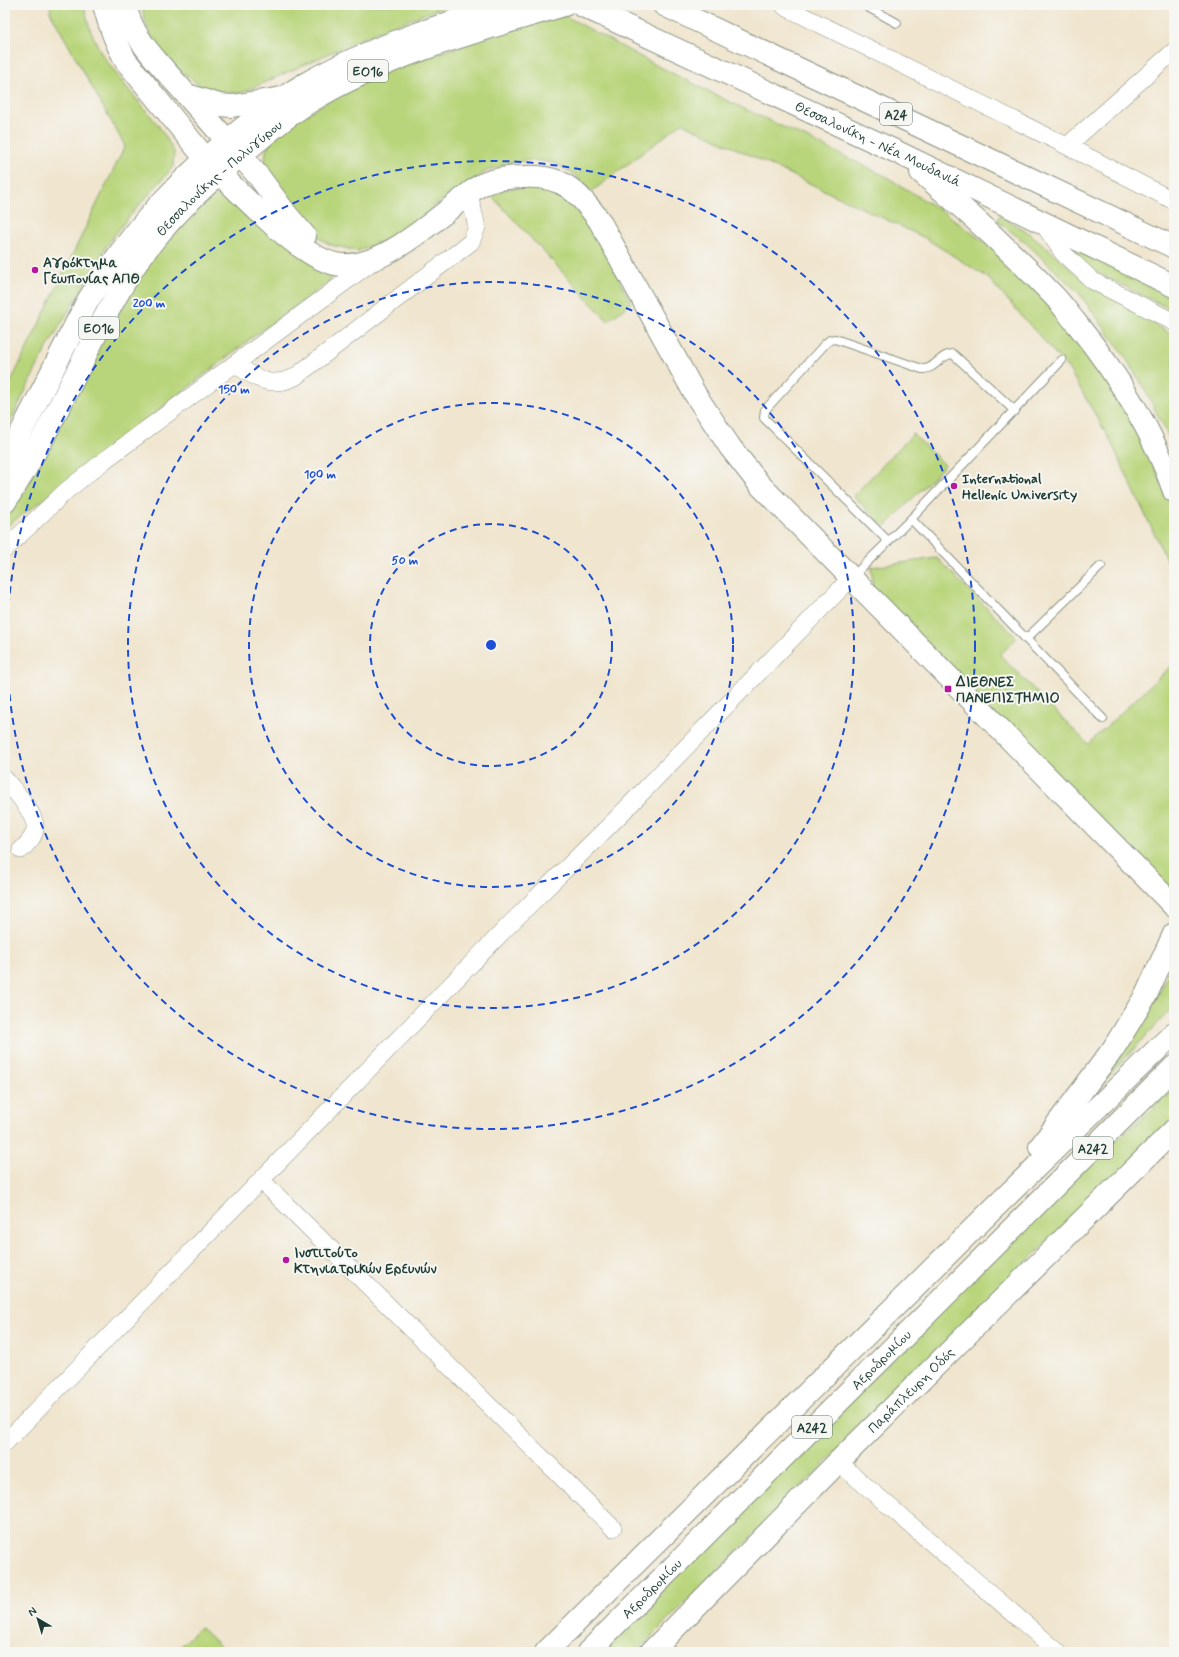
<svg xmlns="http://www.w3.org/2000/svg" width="1179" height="1657" font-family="Mynerve,sans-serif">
  <rect width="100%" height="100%" fill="#f6f6f2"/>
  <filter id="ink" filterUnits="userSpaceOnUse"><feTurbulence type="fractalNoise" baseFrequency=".025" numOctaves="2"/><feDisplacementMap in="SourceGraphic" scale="8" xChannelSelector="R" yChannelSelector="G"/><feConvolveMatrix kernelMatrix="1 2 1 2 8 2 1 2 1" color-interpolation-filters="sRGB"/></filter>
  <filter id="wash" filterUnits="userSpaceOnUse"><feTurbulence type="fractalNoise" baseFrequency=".012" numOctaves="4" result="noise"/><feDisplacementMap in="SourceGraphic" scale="16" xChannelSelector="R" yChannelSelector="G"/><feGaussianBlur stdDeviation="0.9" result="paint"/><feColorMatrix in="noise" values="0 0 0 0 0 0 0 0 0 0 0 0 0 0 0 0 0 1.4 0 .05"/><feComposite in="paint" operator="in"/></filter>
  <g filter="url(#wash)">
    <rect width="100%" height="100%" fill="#f0e5ce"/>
    <g fill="#b9d57b" stroke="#6c8958">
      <polygon points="51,5 84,5 90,29 101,53 120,79 158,125 168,141 174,152 173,167 128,218 107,245 43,355 5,432 5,394 125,146 50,12"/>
      <path d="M142,5H448L370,35L241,93C229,93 219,93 207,89C203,88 198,84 194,81C169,64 145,37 142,5Z"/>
      <polygon points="560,13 652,63 730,102 813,141 885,176 945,213 995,250 1044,297 1125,405 1168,497 1174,513 1174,580 1168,563 1110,440 1068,368 987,277 925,238 682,123 591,192 574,174 554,163 532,160 509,163 487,171 442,200 410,226 378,243 358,251 331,245 319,238 306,226 267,171 265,160 266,150 272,141 292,123 372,75"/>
      <path d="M532,186C546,190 561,193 572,201C593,217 618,278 631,303L608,321L487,191Z"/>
      <polygon points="223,194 232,195 328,270 331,275 330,281 250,339 49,496 5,527 5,517 18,497 111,320 157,249 206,197"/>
      <polygon points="1000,215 1033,236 1089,284 1174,336 1174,447 1144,388 1124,355 1079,293 1026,243 997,221"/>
      <polygon points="1067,247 1097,260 1174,299 1174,311 1090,269"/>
      <polygon points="913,434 945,465 885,527 853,496"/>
      <polygon points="937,558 1017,638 1000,655 1088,744 1174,663 1174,898 874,592 871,567"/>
      <path d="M1174,963V1006L1101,1084C1129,1046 1154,1007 1174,963Z"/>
      <polygon points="1174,1090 1174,1119 1003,1285 636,1652 601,1652 1063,1187"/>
      <polygon points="200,1627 226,1652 175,1652"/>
    </g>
  </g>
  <g filter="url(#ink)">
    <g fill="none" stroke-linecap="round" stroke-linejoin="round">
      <defs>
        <g id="lane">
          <polyline points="864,5 897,23"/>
          <polyline points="911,519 1103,719"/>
          <path d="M888,541L764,418L765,410L826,343L830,340L835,339L922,369C935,370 940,354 953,354L1015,411"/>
          <polyline points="851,578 911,519 1062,360"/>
          <polyline points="1026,639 1101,566"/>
        </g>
        <g id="street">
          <polyline points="784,5 785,7 1067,146"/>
          <polyline points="1174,51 1067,146 1174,201"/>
          <polyline points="1042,222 1063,253 1093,281 1174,322"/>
          <path d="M235,364C256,378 269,389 295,377L471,242L477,227L469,194"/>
          <polyline points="5,549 66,491 105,460 372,262"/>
          <path d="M5,779C14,791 37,814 35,829C34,838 27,844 21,850"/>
          <polyline points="261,1180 613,1528"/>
          <polyline points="5,1443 510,924 616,819 851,578"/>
          <polyline points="838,1462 1058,1652"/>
        </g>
        <g id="secondary">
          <polyline points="240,155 260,178 287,215 305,236"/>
          <path d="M219,173C248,200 297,255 335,264C377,273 429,224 461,200C468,195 476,187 483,184C495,179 512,177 525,177C563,175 578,192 599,220L695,394L730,447L760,485L1174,906"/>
          <path id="s1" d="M651,1652L838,1462L1174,1130"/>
        </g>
        <g id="primary">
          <path d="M5,464L87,302C131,230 181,176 248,124C266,110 284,96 305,84C366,49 439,25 507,5"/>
          <path id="s2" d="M5,502C34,458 57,411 81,364C98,329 116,293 138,261C166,221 200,189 236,159C264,136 290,112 321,95C396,52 482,30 564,5"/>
        </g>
        <g id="highway">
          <path d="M104,5C109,25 116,43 126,61L205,158"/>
          <path d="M125,5C132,37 155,59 176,83C193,102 210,121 227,141"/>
          <path id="s3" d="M581,5L899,153L1174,286"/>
          <polyline points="664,5 1174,247"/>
          <polyline points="187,95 219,105 232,106 282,98"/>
          <path d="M921,172C967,211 1012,252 1054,296C1062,304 1069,315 1077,324C1117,374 1153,430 1174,491"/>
          <polyline points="1040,1147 1113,1049 1146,995 1174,934"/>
          <polyline points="546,1652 992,1210 1174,1033"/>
          <path id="s4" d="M588,1652L1174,1067"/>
        </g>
      </defs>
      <use href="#lane" stroke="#889181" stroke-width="10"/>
      <use href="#street" stroke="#889181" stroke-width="18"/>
      <use href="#secondary" stroke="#889181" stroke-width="24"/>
      <use href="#primary" stroke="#889181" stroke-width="24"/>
      <use href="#highway" stroke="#889181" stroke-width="24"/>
      <use href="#lane" stroke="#fff" stroke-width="8"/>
      <use href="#street" stroke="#fff" stroke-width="17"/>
      <use href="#secondary" stroke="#fff" stroke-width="22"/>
      <use href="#primary" stroke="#fff" stroke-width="22"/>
      <use href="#highway" stroke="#fff" stroke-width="22"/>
    </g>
  </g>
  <g fill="none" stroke="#1d4ed8" stroke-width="2" stroke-dasharray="7 5">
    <circle cx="491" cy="645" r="121"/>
    <circle cx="491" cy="645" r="242"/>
    <circle cx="491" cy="645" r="363"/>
    <circle cx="491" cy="645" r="484"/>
  </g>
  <g fill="#b5179e" stroke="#f6f6f2" stroke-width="1.5">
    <circle cx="35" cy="270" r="4"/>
    <circle cx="954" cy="486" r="4"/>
    <rect x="944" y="685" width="8" height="8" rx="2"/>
    <circle cx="286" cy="1260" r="4"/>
  </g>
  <g text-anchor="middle" stroke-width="4" stroke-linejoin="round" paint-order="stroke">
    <g fill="#f6f6f2" stroke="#60746d" stroke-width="1">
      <rect x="348" y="60" width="40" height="22" rx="3"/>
      <rect x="880" y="103" width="32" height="22" rx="3"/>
      <rect x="79" y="317" width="40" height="22" rx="3"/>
      <rect x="1073" y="1137" width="40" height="22" rx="3"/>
      <rect x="792" y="1416" width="40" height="22" rx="3"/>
    </g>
    <g font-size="13" font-weight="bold" fill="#1f3d34">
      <text x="368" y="76">ΕΟ16</text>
      <text x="896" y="119">Α24</text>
      <text x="99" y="333">ΕΟ16</text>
      <text x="1093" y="1153">Α242</text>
      <text x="812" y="1432">Α242</text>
    </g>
    <g font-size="14" fill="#1f3d34" stroke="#f6f6f2">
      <text dy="5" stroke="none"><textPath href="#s3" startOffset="328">Θεσσαλονίκη - Νέα Μουδανιά</textPath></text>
      <text dy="5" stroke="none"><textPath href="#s2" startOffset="392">Θεσσαλονίκης - Πολυγύρου</textPath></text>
      <text dy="5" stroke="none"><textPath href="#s4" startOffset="414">Αεροδρομίου</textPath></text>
      <text dy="5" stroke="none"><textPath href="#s1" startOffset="369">Παράπλευρη Οδός</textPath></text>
      <text dy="5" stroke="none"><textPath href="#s4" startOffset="90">Αεροδρομίου</textPath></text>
    </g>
    <g font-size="14" font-weight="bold" fill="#1f3d34" stroke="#f6f6f2" text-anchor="start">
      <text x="43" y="267">Αγρόκτημα<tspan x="43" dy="16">Γεωπονίας ΑΠΘ</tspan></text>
      <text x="962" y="483">International<tspan x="962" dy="16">Hellenic University</tspan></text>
      <text x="956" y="686">ΔΙΕΘΝΕΣ<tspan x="956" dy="16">ΠΑΝΕΠΙΣΤΗΜΙΟ</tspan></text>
      <text x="294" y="1257">Ινστιτούτο<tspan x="294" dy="16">Κτηνιατρικών Ερευνών</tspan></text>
    </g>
  </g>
  <circle cx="491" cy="645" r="6" fill="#1d4ed8" stroke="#f6f6f2" stroke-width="2"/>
  <g font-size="12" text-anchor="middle" font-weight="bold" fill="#1d4ed8" stroke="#f6f6f2" stroke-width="4" stroke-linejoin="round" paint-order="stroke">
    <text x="149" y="307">200 m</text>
    <text x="234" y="393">150 m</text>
    <text x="320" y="478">100 m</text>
    <text x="405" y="564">50 m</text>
  </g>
  <rect width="1179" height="1657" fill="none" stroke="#f6f6f2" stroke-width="20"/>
  <g transform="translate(38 1619) rotate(322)" stroke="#f6f6f2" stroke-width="3" paint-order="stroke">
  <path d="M0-3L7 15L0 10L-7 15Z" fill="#1f3d34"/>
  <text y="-6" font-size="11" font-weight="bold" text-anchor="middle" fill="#1f3d34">N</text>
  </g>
</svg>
